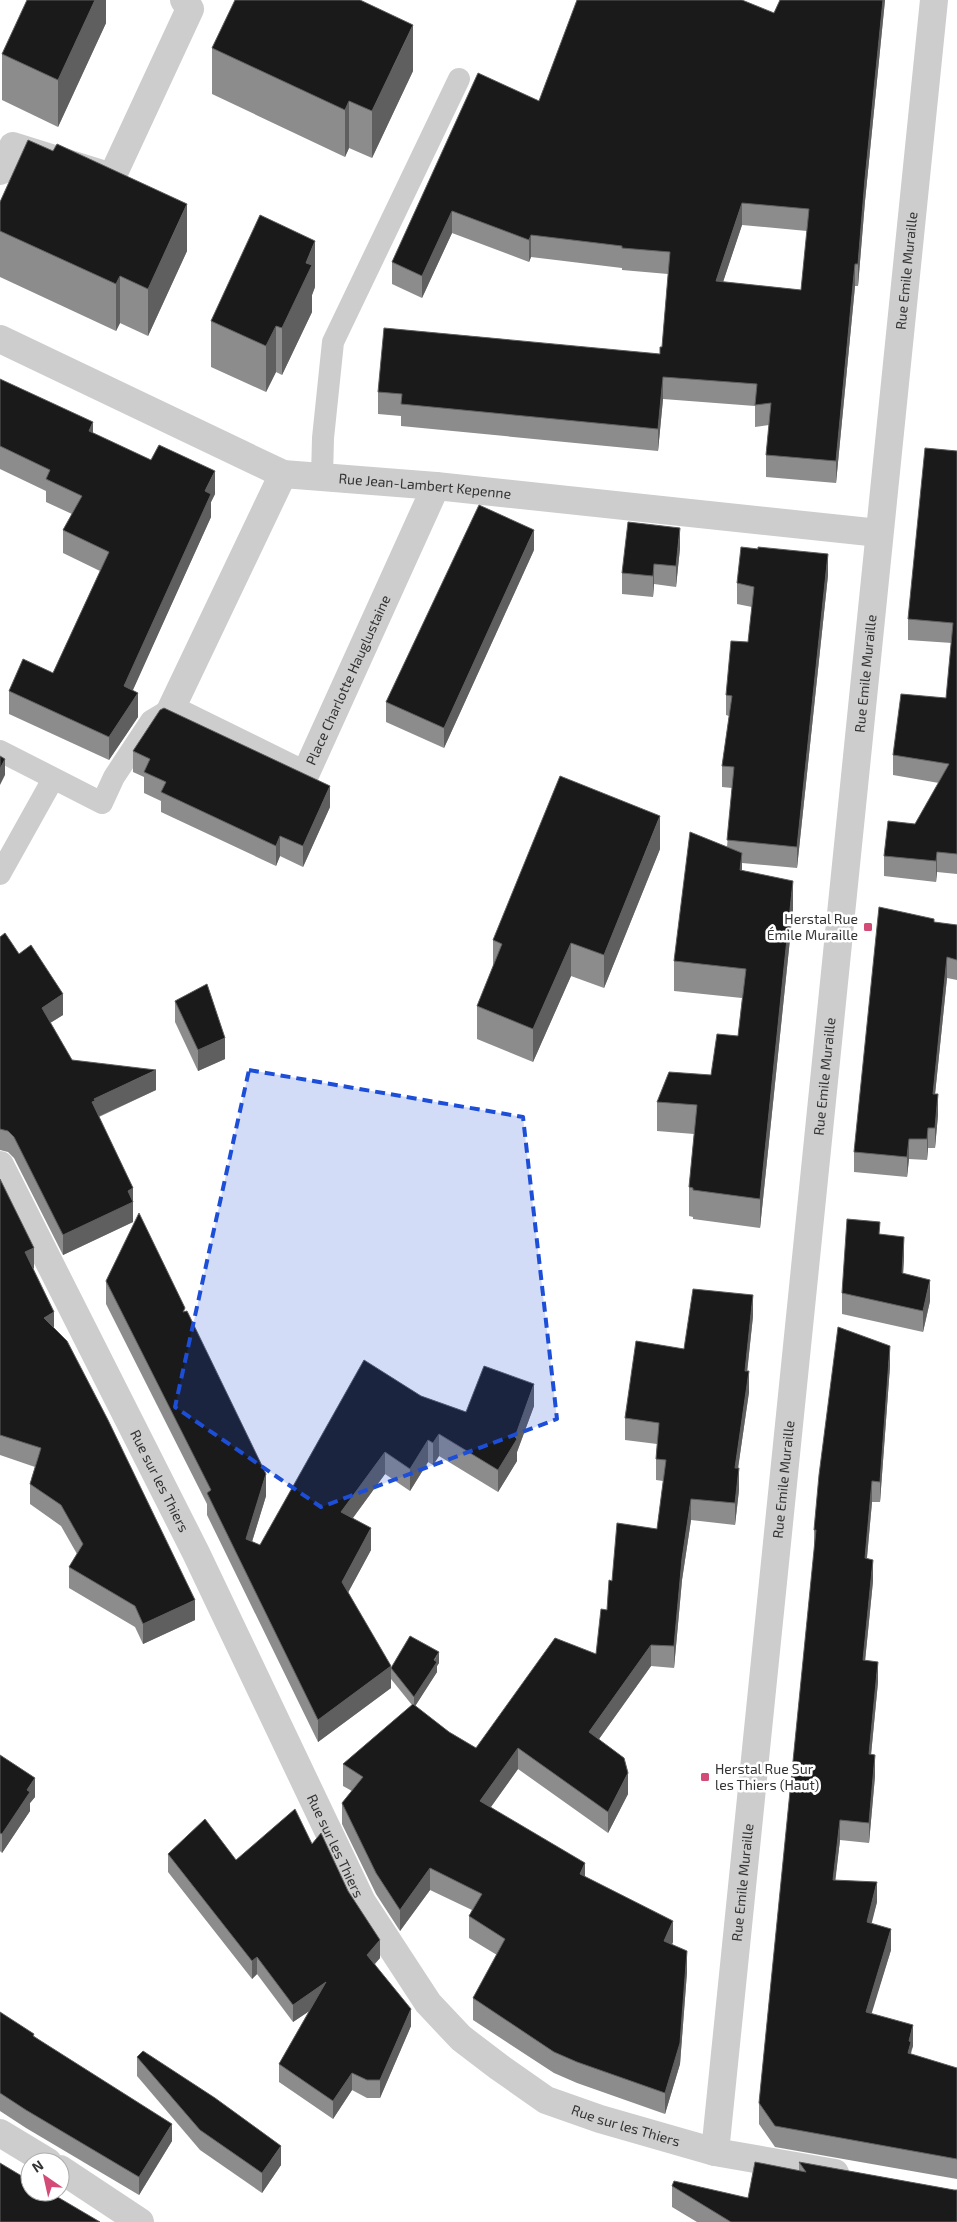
<svg xmlns="http://www.w3.org/2000/svg" width="957" height="2222" font-family="'Exo 2',sans-serif">
  <rect width="100%" height="100%" fill="#fff"/>
  <g fill="none" stroke-linecap="round" stroke-linejoin="round">
    <g stroke="#cdcdcd" stroke-width="22">
      <polyline points="322,477 323,438 333,342 459,79"/>
      <polyline points="0,751 102,803 114,777 151,721 171,709"/>
      <polyline points="0,874 53,779"/>
    </g>
    <g stroke="#cdcdcd" stroke-width="28">
      <polyline points="0,171 13,146 112,177 190,9 184,0"/>
      <path id="s1" d="M0,339L283,474L436,486L879,533"/>
      <path id="s2" d="M283,474L171,709L305,775L436,486"/>
      <path id="s3" d="M0,1165L196,1553L362,1902L428,2003L461,2038L499,2067L546,2100L600,2119L715,2152L835,2173"/>
      <polyline points="0,2133 48,2162"/>
      <path id="s4" d="M715,2152L934,0"/>
      <polyline points="60,2169 140,2222"/>
    </g>
  </g>
  <g fill="#8c8c8c" fill-rule="evenodd">
    <polygon points="106,0 106,23 58,127 2,100 2,54"/>
    <path d="M780,0H885L865,201L858,286H855L836,483L766,477V455L769,425L755,427V406L663,399L658,451L401,426V416L378,414V392L660,354L662,347L668,274L622,270V268L531,257L529,262L452,233L422,298L392,284V262L539,101L774,13ZM742,225L807,231L801,290L723,282Z"/>
    <polygon points="212,48 413,71 372,158 349,148 345,157 212,94"/>
    <polygon points="0,202 187,251 148,336 120,323 116,331 0,277"/>
    <polygon points="315,287 312,295 312,312 282,375 276,372 266,392 211,367 211,321"/>
    <polygon points="0,379 93,433 215,494 211,502 211,517 132,691 138,717 109,760 9,714 9,691 53,673 100,571 63,553 63,530 72,514 46,502 46,491 0,469"/>
    <polygon points="957,451 957,874 937,872 936,882 884,876 884,856 915,824 939,783 893,775 893,755 946,698 952,643 908,640 908,619"/>
    <polygon points="680,548 676,587 654,584 653,597 622,594 622,573"/>
    <polygon points="534,550 444,748 386,722 386,702"/>
    <polygon points="828,575 797,868 742,863 742,870 793,910 760,1228 693,1219 693,1217 689,1216 689,1187 694,1134 657,1131 657,1102 711,1075 738,1036 742,998 674,991 674,961 727,847 732,788 722,787 722,766 729,716 726,715 726,695 748,642 752,607 737,604 737,583"/>
    <polygon points="133,751 330,807 303,867 280,856 276,866 161,812 161,801 144,793 144,777 133,772"/>
    <polygon points="660,849 604,988 571,976 533,1062 477,1039 477,1006 493,967 493,940"/>
    <polygon points="934,922 957,925 957,980 947,978 935,1094 938,1115 935,1148 928,1148 927,1160 909,1159 907,1177 854,1172 854,1152"/>
    <polygon points="0,937 63,1015 50,1023 72,1060 156,1090 99,1117 133,1188 133,1222 63,1255 14,1158 8,1152 0,1150"/>
    <polygon points="175,1001 225,1059 198,1071 175,1022"/>
    <polygon points="0,1179 34,1268 33,1269 54,1329 195,1620 143,1644 135,1627 69,1588 69,1567 77,1554 61,1526 30,1504 30,1484 35,1467 0,1455"/>
    <polygon points="880,1234 904,1257 903,1274 930,1301 923,1332 842,1314 842,1293"/>
    <polygon points="106,1281 185,1311 266,1496 252,1542 260,1545 421,1396 466,1412 534,1406 517,1452 517,1461 498,1492 439,1456 433,1465 428,1462 410,1491 385,1474 353,1518 371,1550 348,1592 391,1668 439,1663 437,1666 437,1672 415,1706 449,1732 476,1748 596,1654 607,1610 612,1581 657,1529 663,1481 656,1480 656,1459 657,1444 625,1440 625,1418 684,1349 753,1316 747,1371 749,1392 738,1468 739,1490 735,1525 691,1520 682,1580 674,1668 651,1666 599,1739 628,1794 608,1833 518,1769 491,1807 673,1942 672,1944 687,1972 680,2064 665,2114 577,2083 554,2073 473,2020 473,1998 497,1955 469,1938 469,1916 472,1910 430,1890 400,1931 376,1894 342,1824 342,1803 352,1791 343,1786 343,1764 412,1705 391,1679 391,1688 318,1742 207,1515 207,1504 106,1304"/>
    <polygon points="890,1366 880,1502 872,1502 867,1558 873,1581 865,1661 878,1682 871,1755 875,1776 869,1843 840,1840 835,1880 877,1902 871,1923 891,1950 871,2013 913,2046 911,2054 957,2068 957,2179 775,2147 759,2124 759,2103 814,1551 814,1530"/>
    <polygon points="0,1755 35,1797 30,1803 30,1811 2,1853 0,1851"/>
    <polygon points="312,1844 380,1958 375,1964 411,2026 380,2098 367,2098 352,2090 333,2119 279,2082 279,2064 309,2011 293,2022 257,1974 252,1979 168,1872 168,1854 236,1860"/>
    <polygon points="0,2012 34,2036 172,2141 139,2195 26,2128 0,2111"/>
    <polygon points="137,2057 281,2165 262,2193 200,2150 137,2076"/>
    <polygon points="799,2162 954,2190 957,2222 697,2222 672,2207 672,2186 748,2198 799,2171"/>
  </g>
  <g fill="#5f5f5f">
    <polygon points="95,0 106,0 106,23 58,127 58,80"/>
    <polygon points="883,0 885,0 865,201 858,286 858,264 865,179"/>
    <polygon points="413,25 413,71 372,158 372,111"/>
    <polygon points="349,101 349,148 345,157 345,110"/>
    <polygon points="742,203 742,225 716,303 716,281"/>
    <polygon points="187,204 187,251 148,336 148,289"/>
    <polygon points="452,211 452,233 422,298 422,276"/>
    <polygon points="531,235 531,257 529,262 529,240"/>
    <polygon points="315,241 315,287 312,295 312,312 282,375 282,328 306,263"/>
    <polygon points="855,264 855,286 836,483 836,461"/>
    <polygon points="120,276 120,323 116,331 116,284"/>
    <polygon points="276,326 276,372 266,392 266,346"/>
    <polygon points="663,377 663,399 658,451 658,429"/>
    <polygon points="93,422 93,445 89,431"/>
    <polygon points="215,471 215,494 211,502 211,517 124,710 124,686 205,491"/>
    <polygon points="680,528 680,548 676,587 676,566"/>
    <polygon points="534,530 534,550 444,748 444,728"/>
    <polygon points="828,554 828,575 797,868 797,847"/>
    <polygon points="654,564 654,584 653,597 653,576"/>
    <polygon points="138,693 138,717 109,760 109,737"/>
    <polygon points="5,759 5,775 0,785 0,769"/>
    <polygon points="330,786 330,807 303,867 303,846"/>
    <polygon points="660,816 660,849 604,988 604,955"/>
    <polygon points="280,836 280,856 276,866 276,846"/>
    <polygon points="937,852 937,872 936,882 936,861"/>
    <polygon points="742,853 742,882 740,870"/>
    <polygon points="793,881 793,910 760,1228 760,1199"/>
    <polygon points="571,943 571,976 533,1062 533,1029"/>
    <polygon points="947,957 947,978 933,1114 933,1094"/>
    <polygon points="63,994 63,1015 42,1028 42,1008"/>
    <polygon points="225,1038 225,1059 198,1071 198,1050"/>
    <polygon points="156,1070 156,1090 95,1118 92,1102 94,1099"/>
    <polygon points="938,1094 938,1115 935,1148 935,1128"/>
    <polygon points="928,1128 928,1148 927,1160 927,1139"/>
    <polygon points="909,1139 909,1159 907,1177 907,1157"/>
    <polygon points="133,1188 133,1222 63,1255 63,1235 128,1191"/>
    <polygon points="904,1237 904,1257 902,1294 902,1273"/>
    <polygon points="34,1248 34,1268 25,1272 25,1252"/>
    <polygon points="930,1280 930,1301 923,1332 923,1311"/>
    <polygon points="753,1295 753,1316 745,1392 745,1371"/>
    <polygon points="54,1312 54,1333 44,1318"/>
    <polygon points="890,1346 890,1366 880,1502 880,1482"/>
    <polygon points="749,1371 749,1392 735,1489 735,1468"/>
    <polygon points="534,1384 534,1406 517,1452 517,1461 498,1492 498,1470 515,1437"/>
    <polygon points="439,1434 439,1456 433,1465 433,1443"/>
    <polygon points="428,1440 428,1462 410,1491 410,1469"/>
    <polygon points="385,1452 385,1474 341,1534 341,1512"/>
    <polygon points="739,1468 739,1490 735,1525 735,1503"/>
    <polygon points="266,1474 266,1496 246,1561 246,1539"/>
    <polygon points="872,1481 872,1502 865,1578 865,1558"/>
    <polygon points="691,1499 691,1520 682,1580 674,1668 674,1646 682,1559"/>
    <polygon points="371,1528 371,1550 342,1604 342,1582"/>
    <polygon points="873,1560 873,1581 863,1681 863,1660"/>
    <polygon points="195,1600 195,1620 143,1644 143,1624"/>
    <polygon points="651,1645 651,1666 589,1753 589,1732"/>
    <polygon points="439,1652 439,1663 437,1666 437,1672 414,1708 414,1697"/>
    <polygon points="878,1662 878,1682 869,1775 869,1754"/>
    <polygon points="391,1666 391,1688 318,1742 318,1720"/>
    <polygon points="518,1748 518,1769 480,1822 480,1801"/>
    <polygon points="875,1755 875,1776 869,1843 869,1823"/>
    <polygon points="628,1773 628,1794 608,1833 608,1812"/>
    <polygon points="35,1778 35,1797 30,1803 30,1811 2,1853 2,1834 27,1790"/>
    <polygon points="840,1820 840,1840 833,1901 833,1880"/>
    <polygon points="585,1863 585,1884 580,1874"/>
    <polygon points="430,1868 430,1890 400,1931 400,1910"/>
    <polygon points="877,1882 877,1902 867,1942 867,1922"/>
    <polygon points="673,1921 673,1942 664,1962 664,1941"/>
    <polygon points="891,1929 891,1950 866,2032 866,2012"/>
    <polygon points="380,1940 380,1958 367,1972 367,1955"/>
    <polygon points="687,1951 687,1972 680,2064 665,2114 665,2093"/>
    <polygon points="257,1957 257,1974 252,1979 252,1961"/>
    <polygon points="326,1982 326,2000 293,2022 293,2005"/>
    <polygon points="411,2009 411,2026 380,2098 380,2080"/>
    <polygon points="913,2025 913,2046 911,2051 911,2062 908,2074 909,2041"/>
    <polygon points="352,2073 352,2090 333,2119 333,2101"/>
    <polygon points="172,2124 172,2141 139,2195 139,2177"/>
    <polygon points="281,2146 281,2165 262,2193 262,2173"/>
  </g>
  <g fill="#1a1a1a" stroke="#5f5f5f" fill-rule="evenodd">
    <polygon points="27,0 95,0 58,80 2,54"/>
    <polygon points="235,0 360,0 413,25 372,111 349,101 345,110 212,48"/>
    <path d="M577,0H742L774,13L780,0H883L865,179L858,264H855L836,461L766,455L771,403L755,405L757,384L663,377L658,429L401,404L402,394L378,392L384,328L660,354V347H662L670,252L622,248V246L531,235L529,240L452,211L422,276L392,262L478,73L539,101ZM742,203L809,209L801,290L716,281Z"/>
    <polygon points="28,140 53,151 57,144 187,204 148,289 120,276 116,284 0,231 0,202"/>
    <polygon points="260,215 315,241 306,263 312,265 282,328 276,326 266,346 211,321"/>
    <polygon points="0,379 93,422 89,431 151,460 159,445 215,471 205,491 211,494 124,686 138,693 109,737 9,691 23,659 53,673 109,552 63,530 82,496 46,479 50,470 0,446"/>
    <polygon points="925,448 957,451 957,854 937,852 936,861 884,856 888,821 915,824 949,764 893,755 901,694 946,698 953,623 908,619"/>
    <polygon points="479,505 534,530 444,728 386,702"/>
    <polygon points="628,522 680,528 676,566 654,564 653,576 622,573"/>
    <polygon points="741,547 758,549 758,547 828,554 797,847 727,840 734,767 722,766 732,696 726,695 731,641 748,642 754,587 737,583"/>
    <polygon points="164,708 330,786 303,846 280,836 276,846 161,792 166,782 144,772 150,759 133,751 160,710"/>
    <polygon points="0,756 5,759 0,769"/>
    <polygon points="560,776 660,816 604,955 571,943 533,1029 477,1006 502,944 493,940"/>
    <polygon points="690,832 742,853 740,870 793,881 760,1199 693,1190 693,1188 689,1187 697,1105 657,1102 669,1072 711,1075 717,1034 738,1036 746,969 674,961"/>
    <polygon points="879,907 934,919 934,922 957,925 957,960 947,957 933,1094 938,1094 935,1128 928,1128 927,1139 909,1139 907,1157 854,1152"/>
    <polygon points="5,933 19,954 31,945 63,994 42,1008 72,1060 156,1070 94,1099 95,1101 92,1102 133,1188 128,1191 133,1202 63,1235 14,1137 8,1131 0,1129 0,937"/>
    <polygon points="207,984 225,1038 198,1050 175,1001"/>
    <polygon points="0,1179 34,1248 25,1252 54,1312 44,1318 67,1341 108,1420 195,1600 143,1624 135,1606 69,1567 83,1544 61,1505 30,1484 41,1448 0,1435"/>
    <polygon points="139,1213 185,1308 183,1312 187,1311 266,1474 246,1539 260,1545 364,1360 421,1396 466,1412 484,1366 534,1384 515,1437 517,1439 498,1470 439,1434 433,1443 428,1440 410,1469 385,1452 341,1512 371,1528 342,1582 391,1666 318,1720 207,1493 211,1490 106,1281"/>
    <polygon points="847,1219 880,1222 879,1234 904,1237 902,1273 930,1280 923,1311 842,1293"/>
    <polygon points="693,1289 753,1295 745,1371 749,1371 735,1468 739,1468 735,1503 691,1499 682,1559 674,1646 651,1645 589,1732 624,1758 628,1773 608,1812 518,1748 480,1801 585,1863 580,1874 673,1921 664,1941 687,1951 680,2043 665,2093 577,2062 554,2052 473,1998 505,1939 469,1916 482,1894 430,1868 400,1910 376,1873 342,1803 363,1777 343,1764 413,1704 449,1732 476,1748 555,1638 596,1654 601,1609 607,1610 609,1580 612,1581 617,1523 657,1529 666,1460 656,1459 659,1423 625,1418 636,1341 684,1349"/>
    <polygon points="838,1327 890,1346 880,1482 872,1481 865,1558 873,1560 863,1660 878,1662 869,1754 875,1755 869,1823 840,1820 833,1880 877,1882 867,1922 891,1929 866,2012 913,2025 909,2041 911,2042 908,2053 957,2068 957,2159 775,2126 759,2103 816,1530 814,1530 819,1475"/>
    <polygon points="410,1636 439,1652 434,1660 437,1662 414,1697 391,1668"/>
    <polygon points="0,1755 35,1778 27,1790 30,1792 2,1834 0,1833"/>
    <polygon points="295,1809 312,1844 321,1833 348,1891 380,1940 367,1955 411,2009 380,2080 367,2080 352,2073 333,2101 279,2064 326,1982 293,2005 257,1957 252,1961 168,1854 205,1819 236,1860"/>
    <polygon points="0,2012 34,2034 33,2036 172,2124 139,2177 26,2110 0,2093"/>
    <polygon points="143,2051 215,2098 281,2146 262,2173 200,2130 137,2057"/>
    <polygon points="755,2162 806,2172 799,2162 954,2190 957,2190 957,2222 731,2222 672,2186 674,2181 748,2198"/>
    <polygon points="0,2163 30,2181 30,2192 49,2192 100,2222 0,2222"/>
  </g>
  <path fill="#1d4ed8" fill-opacity="0.2" stroke="#1d4ed8" stroke-width="4" stroke-dasharray="10 6" stroke-linejoin="round" d="M249,1070L523,1117L557,1419L321,1507L175,1407Z"/>
  <g fill="#d34c78" stroke="#fff" stroke-width="2">
    <rect x="863" y="922" width="10" height="10" rx="2.5"/>
    <rect x="700" y="1772" width="10" height="10" rx="2.5"/>
  </g>
  <g text-anchor="middle" stroke-width="5" stroke-linejoin="round" paint-order="stroke">
    <g font-size="14" fill="#333" stroke="#fff">
      <text dy="5" stroke="none"><textPath href="#s4" startOffset="1891">Rue Emile Muraille</textPath></text>
      <text dy="5" stroke="none"><textPath href="#s1" startOffset="456">Rue Jean-Lambert Kepenne</textPath></text>
      <text dy="5" stroke="none"><textPath href="#s4" startOffset="1486">Rue Emile Muraille</textPath></text>
      <text dy="5" stroke="none"><textPath href="#s2" startOffset="514">Place Charlotte Hauglustaine</textPath></text>
      <text dy="5" stroke="none"><textPath href="#s4" startOffset="1081">Rue Emile Muraille</textPath></text>
      <text dy="5" stroke="none"><textPath href="#s4" startOffset="676">Rue Emile Muraille</textPath></text>
      <text dy="5" stroke="none"><textPath href="#s3" startOffset="354">Rue sur les Thiers</textPath></text>
      <text dy="5" stroke="none"><textPath href="#s3" startOffset="759">Rue sur les Thiers</textPath></text>
      <text dy="5" stroke="none"><textPath href="#s4" startOffset="271">Rue Emile Muraille</textPath></text>
      <text dy="5" stroke="none"><textPath href="#s3" startOffset="1179">Rue sur les Thiers</textPath></text>
    </g>
    <g font-size="14" fill="#333" stroke="#fff" text-anchor="end">
      <text x="858" y="924">Herstal Rue<tspan x="858" dy="16">Émile Muraille</tspan></text>
      <text x="715" y="1774" text-anchor="start">Herstal Rue Sur<tspan x="715" dy="16">les Thiers (Haut)</tspan></text>
    </g>
  </g>
  <g transform="translate(45 2177) rotate(326)"><circle r="24" fill="#ffffff" stroke="#adadad"/>
  <path d="M0-4L9 19L0 12L-9 19Z" fill="#d34c78"/>
  <text y="-8" font-size="14" font-weight="bold" text-anchor="middle" fill="#333333">N</text>
  </g>
</svg>
